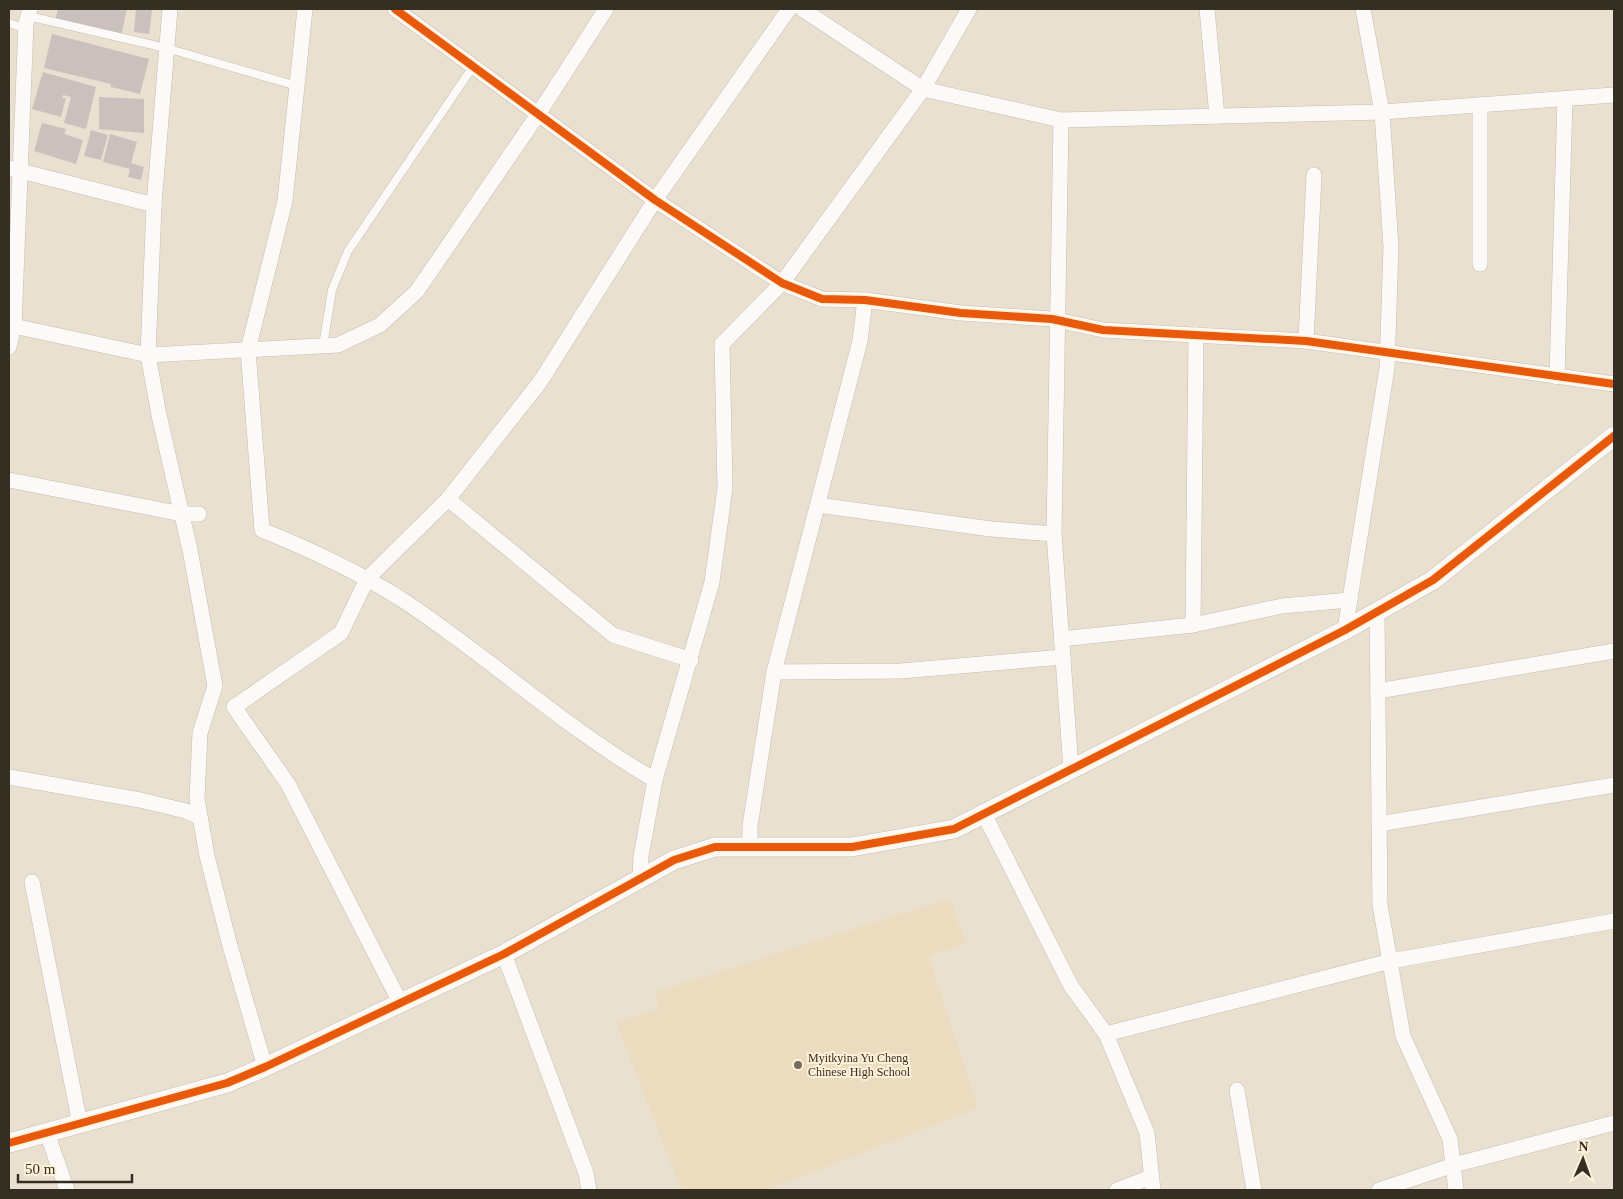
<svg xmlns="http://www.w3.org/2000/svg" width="1623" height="1199" font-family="'Times New Roman',serif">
  <rect width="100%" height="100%" fill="#eae0d0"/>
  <polygon fill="#ebdcc0" points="950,898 966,944 929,956 978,1108 767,1190 681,1190 616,1022 658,1009 655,992"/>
  <g fill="#cac0bd">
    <polygon points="58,9 127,9 121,36 55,20"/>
    <polygon points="136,9 152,10 149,34 134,32"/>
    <polygon points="52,34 149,59 140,94 111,87 111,84 44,68"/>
    <polygon points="43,72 96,87 86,129 64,123 71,97 63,95 62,98 66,98 61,117 32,109"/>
    <polygon points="99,97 144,99 144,133 99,129"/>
    <polygon points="42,123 66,129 64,134 83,140 76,164 34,151"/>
    <polygon points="91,130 108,135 101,160 84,156"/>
    <polygon points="110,134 137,142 131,163 144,167 141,180 128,177 130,169 103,162"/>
  </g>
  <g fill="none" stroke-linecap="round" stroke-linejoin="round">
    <defs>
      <g id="service">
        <polyline points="28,16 166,48 297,86"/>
        <polyline points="9,23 26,29"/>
        <polyline points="323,346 332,290 348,251 474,65"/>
      </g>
      <g id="minor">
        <polyline points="170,9 154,205 148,355 159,415 190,550 215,686 200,733 197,799 207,856 230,946 265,1067"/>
        <path d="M305,9L285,201L248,350L262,530C309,549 354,570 398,597C486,654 563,727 655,780L641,856L640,879"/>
        <polyline points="395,9 655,200 782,283 822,299 865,300 961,313 1052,319 1103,330 1306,341 1614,384"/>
        <polyline points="802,9 923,89 1061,120 1382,112 1614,95"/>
        <polyline points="1207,9 1217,116"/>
        <polyline points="1061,120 1054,534 1071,769"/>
        <polyline points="9,168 154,205"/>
        <polyline points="1480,264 1480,105"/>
        <polyline points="9,325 148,355 338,345 380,325 417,291 539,113 606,9"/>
        <polyline points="1306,341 1314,175"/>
        <polyline points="9,347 14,326 26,23 30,9"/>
        <polyline points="1557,377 1565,99"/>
        <polyline points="9,480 182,514 199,514"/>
        <polyline points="448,499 613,635 691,660"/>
        <polyline points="818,505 991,529 1054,534"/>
        <polyline points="1377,612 1380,905 1403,1036 1450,1139 1456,1190"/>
        <polyline points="1193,625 1196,335"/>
        <polyline points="1345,630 1387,368 1391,247 1382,112 1363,9"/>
        <polyline points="1061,639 1193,625 1282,606 1350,600"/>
        <polyline points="774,672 901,671 1063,657"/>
        <polyline points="1378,691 1614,651"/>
        <polyline points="9,777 140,800 186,811 200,817"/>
        <polyline points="655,780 712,582 725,488 722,344 782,283 923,89 969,9"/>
        <polyline points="984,814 1071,986 1106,1034 1147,1133 1153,1190"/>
        <polyline points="1379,824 1614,785"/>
        <polyline points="750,847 750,826 774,672 860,341 865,300"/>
        <polyline points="32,882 80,1124"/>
        <polyline points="504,954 586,1173 589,1190"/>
        <polyline points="401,1004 288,784 234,707 341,633 367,579 448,499 540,382 655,200 789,9"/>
        <polyline points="1106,1034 1391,961 1614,921"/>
        <polyline points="1237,1090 1254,1190"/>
        <polyline points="47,1133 67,1190"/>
        <polyline points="1117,1190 1151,1177"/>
        <polyline points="1379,1190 1454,1165 1614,1123"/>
      </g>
      <polyline id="tertiary" points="9,1143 227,1083 265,1067 504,954 674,860 715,847 852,847 954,829 1345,630 1433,580 1614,436"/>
    </defs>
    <use href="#service" stroke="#c5bdb0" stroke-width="9"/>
    <use href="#minor" stroke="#c5bdb0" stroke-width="16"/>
    <use href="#tertiary" stroke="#c5bdb0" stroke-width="20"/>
    <use href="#service" stroke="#fcfaf8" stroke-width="8"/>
    <use href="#minor" stroke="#fcfaf8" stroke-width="15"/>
    <use href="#tertiary" stroke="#fcfaf8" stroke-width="19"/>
    <defs>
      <g id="cycleway">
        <polyline points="395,9 655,200 782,283 822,299 865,300 961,313 1052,319 1103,330 1306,341 1614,384"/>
        <polyline points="9,1143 227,1083 265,1067 504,954 674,860 715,847 852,847 954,829 1345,630 1433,580 1614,436"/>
      </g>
    </defs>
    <use href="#cycleway" stroke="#fff1d8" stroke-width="11"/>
    <use href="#cycleway" stroke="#e8590c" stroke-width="8"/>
  </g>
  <circle fill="#746c5f" stroke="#fff1d8" stroke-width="2" cx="798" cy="1065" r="5"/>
  <g text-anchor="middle" stroke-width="4" stroke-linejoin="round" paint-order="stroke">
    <g font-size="12" fill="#352e22" stroke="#fff1d8" text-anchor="start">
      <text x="808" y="1062">Myitkyina Yu Cheng<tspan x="808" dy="14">Chinese High School</tspan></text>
    </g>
  </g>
  <rect width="1623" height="1199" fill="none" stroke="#352e22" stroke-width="20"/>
  <g transform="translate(1583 1159) rotate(2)" stroke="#fff1d8" stroke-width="4" paint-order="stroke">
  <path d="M0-4L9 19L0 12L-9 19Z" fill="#352e22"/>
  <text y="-8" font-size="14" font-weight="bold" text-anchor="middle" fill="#352e22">N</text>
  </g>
  <path d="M18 1174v8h114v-8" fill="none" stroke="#352e22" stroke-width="2.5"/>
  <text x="25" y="1174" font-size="15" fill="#352e22" stroke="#fff1d8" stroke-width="4" paint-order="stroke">50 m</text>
</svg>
